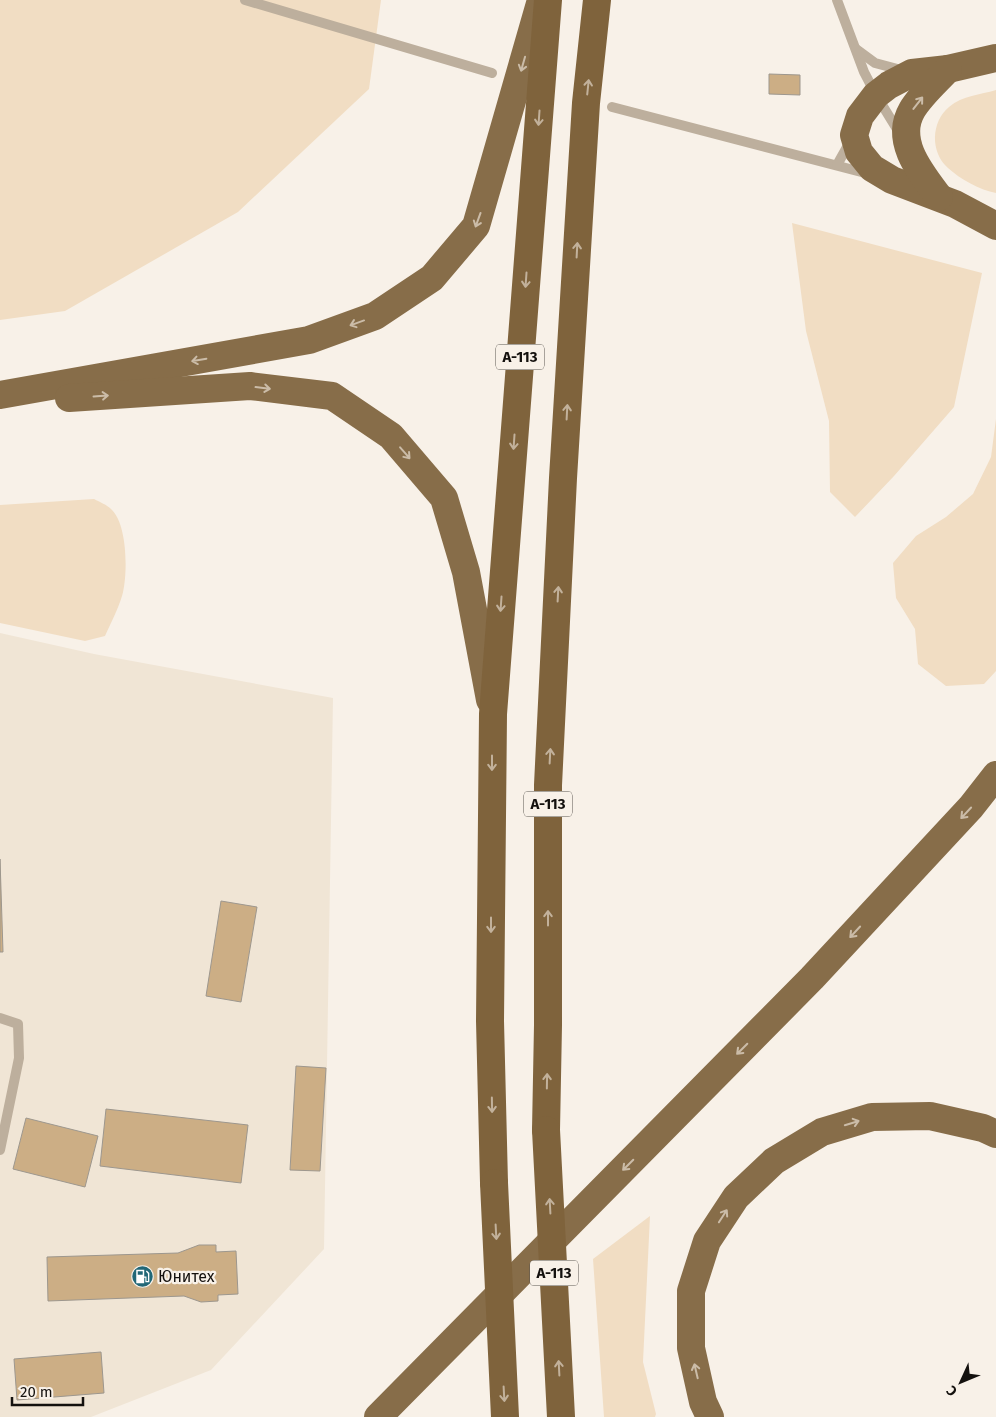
<svg xmlns="http://www.w3.org/2000/svg" width="996" height="1417" font-family="'Fira Sans',sans-serif">
  <rect width="100%" height="100%" fill="#f8f1e8"/>
  <polygon fill="#f0e5d5" points="0,633 94,654 333,698 324,1249 211,1370 91,1417 0,1417"/>
  <g fill="#f1ddc3">
    <polygon points="0,0 381,0 369,89 238,212 65,311 0,320"/>
    <path d="M996,90V193C980,190 960,179 948,168C930,152 931,122 949,107C963,95 980,95 996,90Z"/>
    <polygon points="792,223 982,273 954,407 894,476 855,517 830,492 829,421 806,331"/>
    <polygon points="996,419 996,671 984,684 946,686 918,664 915,629 896,598 893,563 916,536 946,517 973,494 991,457"/>
    <path d="M94,499C100,502 107,505 111,509C128,524 128,576 122,596C118,609 111,623 105,636L85,641L0,623V505Z"/>
    <polygon points="650,1216 643,1362 656,1414 655,1417 604,1417 593,1259"/>
  </g>
  <g fill="#ccae85" stroke="#9d978e">
    <polygon points="769,74 800,75 800,95 769,94"/>
    <polygon points="0,859 3,952 0,952"/>
    <polygon points="221,901 257,907 241,1002 206,996"/>
    <polygon points="296,1066 326,1068 320,1171 290,1170"/>
    <polygon points="106,1109 248,1125 241,1183 100,1166"/>
    <polygon points="26,1118 98,1136 85,1187 13,1169"/>
    <polygon points="199,1245 216,1245 216,1252 236,1251 238,1294 218,1295 218,1301 201,1302 184,1296 48,1301 47,1257 178,1253"/>
    <polygon points="101,1352 104,1393 17,1400 14,1359"/>
  </g>
  <g fill="none" stroke-linecap="round" stroke-linejoin="round">
    <g stroke="#bdaf9d" stroke-width="10">
      <polyline points="245,0 492,73"/>
      <polyline points="837,0 864,72 876,95 900,134"/>
      <polyline points="856,49 875,63 905,71"/>
      <polyline points="612,107 869,174"/>
      <polyline points="837,165 851,140"/>
      <polyline points="0,1018 18,1024 19,1058 0,1150"/>
    </g>
    <g stroke="#876d49" stroke-width="28">
      <polyline points="996,58 948,69 912,73 889,85 876,95 860,116 854,135 859,152 872,168 892,180 955,204 996,226"/>
      <path d="M939,197C921,173 894,141 912,110C921,95 936,82 948,69"/>
      <polyline points="0,395 309,340 375,316 432,278 476,226 541,0"/>
      <polyline points="69,398 250,386 332,396 391,436 444,498 466,572 490,700"/>
      <polyline points="378,1417 812,978 971,807 996,775"/>
      <polyline points="710,1417 703,1402 691,1348 691,1291 707,1241 736,1197 774,1161 822,1132 872,1117 930,1116 983,1128 996,1134"/>
    </g>
    <g stroke="#7f633c" stroke-width="28">
      <polyline points="546,1130 548,1025 548,785 563,478 586,103 597,0"/>
      <polyline points="494,1183 490,1021 493,714 548,0"/>
    </g>
    <g stroke="#7f633c" stroke-width="28">
      <polyline points="546,1130 561,1417"/>
      <polyline points="494,1183 505,1417"/>
    </g>
  </g>
  <defs><path id="oneway-shaft" d="M-6 0H5M1.5-3L5.5 0L1.5 3" fill="none" stroke-width="1.6" stroke-linecap="round" stroke-linejoin="round" transform="scale(1.25)"/></defs>
  <g stroke="#cbbca8">
    <use href="#oneway-shaft" transform="translate(523 64) rotate(106)"/>
    <use href="#oneway-shaft" transform="translate(918 103) rotate(-52)"/>
    <use href="#oneway-shaft" transform="translate(478 220) rotate(110)"/>
    <use href="#oneway-shaft" transform="translate(357 323) rotate(160)"/>
    <use href="#oneway-shaft" transform="translate(199 360) rotate(170)"/>
    <use href="#oneway-shaft" transform="translate(263 388) rotate(7)"/>
    <use href="#oneway-shaft" transform="translate(101 396) rotate(-4)"/>
    <use href="#oneway-shaft" transform="translate(405 453) rotate(49)"/>
    <use href="#oneway-shaft" transform="translate(966 813) rotate(133)"/>
    <use href="#oneway-shaft" transform="translate(855 932) rotate(133)"/>
    <use href="#oneway-shaft" transform="translate(742 1049) rotate(135)"/>
    <use href="#oneway-shaft" transform="translate(852 1123) rotate(-17)"/>
    <use href="#oneway-shaft" transform="translate(628 1165) rotate(135)"/>
    <use href="#oneway-shaft" transform="translate(723 1216) rotate(-57)"/>
    <use href="#oneway-shaft" transform="translate(696 1371) rotate(-103)"/>
  </g>
  <g stroke="#c2b19b">
    <use href="#oneway-shaft" transform="translate(588 87) rotate(-84)"/>
    <use href="#oneway-shaft" transform="translate(539 118) rotate(94)"/>
    <use href="#oneway-shaft" transform="translate(577 250) rotate(-87)"/>
    <use href="#oneway-shaft" transform="translate(526 280) rotate(94)"/>
    <use href="#oneway-shaft" transform="translate(567 412) rotate(-87)"/>
    <use href="#oneway-shaft" transform="translate(514 442) rotate(94)"/>
    <use href="#oneway-shaft" transform="translate(558 594) rotate(-87)"/>
    <use href="#oneway-shaft" transform="translate(501 604) rotate(94)"/>
    <use href="#oneway-shaft" transform="translate(550 756) rotate(-87)"/>
    <use href="#oneway-shaft" transform="translate(492 763) rotate(90)"/>
    <use href="#oneway-shaft" transform="translate(548 918) rotate(-90)"/>
    <use href="#oneway-shaft" transform="translate(491 925) rotate(90)"/>
    <use href="#oneway-shaft" transform="translate(547 1081) rotate(-89)"/>
    <use href="#oneway-shaft" transform="translate(492 1105) rotate(89)"/>
    <use href="#oneway-shaft" transform="translate(550 1206) rotate(-93)"/>
    <use href="#oneway-shaft" transform="translate(496 1232) rotate(87)"/>
    <use href="#oneway-shaft" transform="translate(559 1368) rotate(-93)"/>
    <use href="#oneway-shaft" transform="translate(504 1394) rotate(87)"/>
  </g>
  <defs>
    <symbol id="fuel-disc" viewBox="-11 -11 22 22"><circle r="9.5" fill="#216777" stroke="#f8f1e8"/><path d="M-5.5-6h7V0h2V4h1.3V-2.5L3-4.5l.8-.8L6-3V5H2.5V1h-1V6h-7ZM-4.2-4.7v3.2H.2V-4.7Z" fill="#fff"/></symbol>
  </defs>
  <g fill-rule="evenodd">
    <use href="#fuel-disc" x="130" y="1264" width="25" height="25"/>
  </g>
  <g text-anchor="middle" stroke-width="4.5" stroke-linejoin="round" paint-order="stroke">
    <g fill="#f8f1e8" stroke="#58544f" stroke-width="1">
      <rect x="496" y="344.5" width="48" height="25" rx="4"/>
      <rect x="524" y="791.5" width="48" height="25" rx="4"/>
      <rect x="530" y="1260.5" width="48" height="25" rx="4"/>
    </g>
    <g font-size="15" font-weight="bold" fill="#14110e">
      <text x="520" y="362">А-113</text>
      <text x="548" y="809">А-113</text>
      <text x="554" y="1278">А-113</text>
    </g>
    <g font-size="16" fill="#14110e" stroke="#f8f1e8" text-anchor="start">
      <text x="158" y="1282">Юнитех</text>
    </g>
  </g>
  <g transform="translate(961 1382) rotate(226)" stroke="#f8f1e8" stroke-width="4" paint-order="stroke">
  <path d="M0-4L9 19L0 12L-9 19Z" fill="#14110e"/>
  <text y="-8" font-size="14" font-weight="bold" text-anchor="middle" fill="#14110e">С</text>
  </g>
  <path d="M12 1397v8h71v-8" fill="none" stroke="#14110e" stroke-width="2.5"/>
  <text x="20" y="1397" font-size="15" fill="#14110e" stroke="#f8f1e8" stroke-width="4" paint-order="stroke">20 m</text>
</svg>
